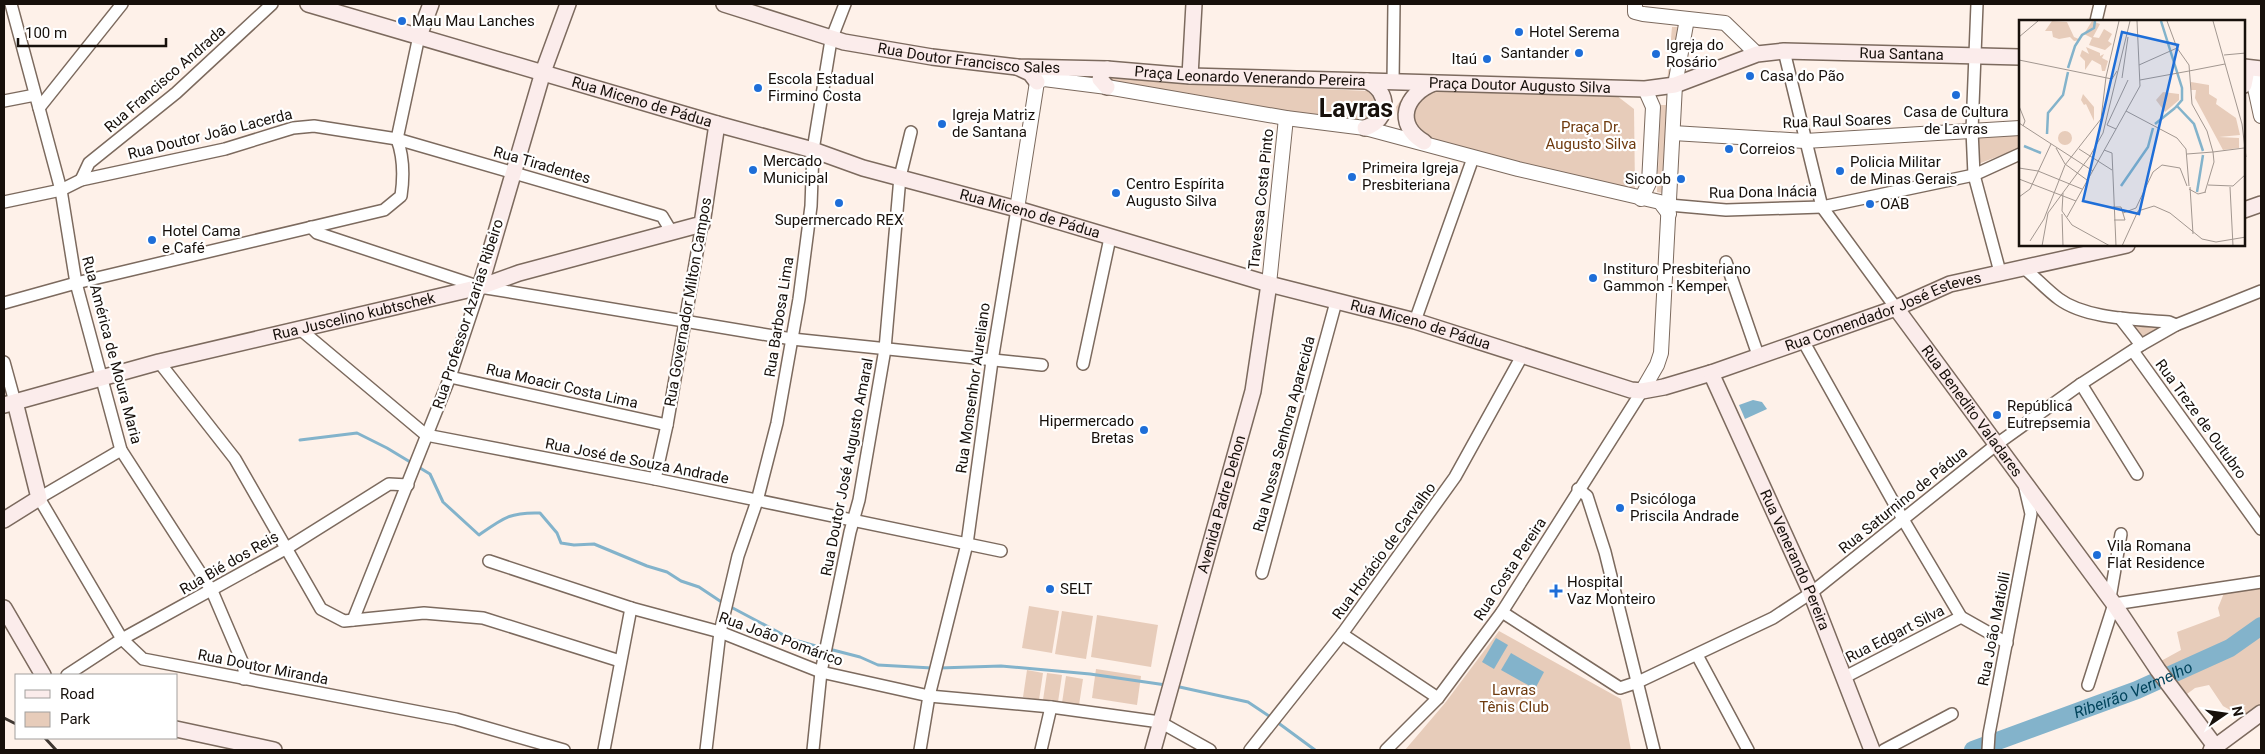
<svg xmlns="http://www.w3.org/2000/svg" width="2265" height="754" font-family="Roboto,sans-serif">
  <rect width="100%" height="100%" fill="#fef1e9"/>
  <g fill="#e7ccba">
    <polygon points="1672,27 1681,27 1673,81 1667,83"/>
    <path d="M1104,77L1211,84L1368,91C1379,104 1377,110 1368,124L1105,85Z"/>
    <polygon points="1422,89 1612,92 1634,109 1635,190 1410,136 1399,125 1396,107 1405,94"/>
    <polygon points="1661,105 1668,105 1663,193 1657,192"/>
    <polygon points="2020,134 2020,148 1978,164 1978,135"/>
    <polygon points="2126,321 2169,324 2143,340"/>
    <polygon points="2261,587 2261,705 2247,716 2240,705 2230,710 2223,706 2209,685 2195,688 2187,694 2161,661 2181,650 2177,632 2220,616 2218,608 2224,593"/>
    <polygon points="1029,606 1059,611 1052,653 1022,648"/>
    <polygon points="1062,611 1093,616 1086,659 1055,654"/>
    <polygon points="1097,615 1158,625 1151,667 1091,657"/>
    <polygon points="1499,631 1621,699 1631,750 1405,750 1445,703"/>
    <polygon points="1096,669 1141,676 1137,705 1092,698"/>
    <polygon points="1027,670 1043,673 1039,700 1023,697"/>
    <polygon points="1047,673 1062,675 1058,702 1043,700"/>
    <polygon points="1066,676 1083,679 1079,705 1062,703"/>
  </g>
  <g fill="#83b3cb">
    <polygon points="1753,400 1762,402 1767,409 1745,419 1739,405"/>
    <polygon points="1496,638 1508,645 1494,669 1482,662"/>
    <polygon points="1511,653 1544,672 1535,689 1501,670"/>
  </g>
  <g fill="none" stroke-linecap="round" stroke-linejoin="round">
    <g stroke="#83b3cb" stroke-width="3">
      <path d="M300,440L357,433L387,448L430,474L443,502L479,535C503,518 510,512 540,513L557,533L561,543L574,545L594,544L647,566L667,572L681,581L699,587L723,603"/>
      <polyline points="729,606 791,639 823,648"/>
      <polyline points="829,649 860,657 878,665 932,668"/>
      <polyline points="939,668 1001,666 1090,674 1166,685"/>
      <polyline points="1175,686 1248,702 1272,718"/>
      <polyline points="1277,722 1315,750"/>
    </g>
    <path stroke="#83b3cb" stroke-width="18" id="s1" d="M1973,750L2137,690L2230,648L2261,626"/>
    <defs>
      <g id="minor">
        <polyline points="11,4 61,190 76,283 121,450 212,591 244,666 244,679"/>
        <polyline points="1977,4 1972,130 1974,175 2000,272"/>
        <polyline points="2096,21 2100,4"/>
        <polyline points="1784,51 1822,207 1896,308"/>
        <polyline points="1393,82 1394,4"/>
        <polyline points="4,101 35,95"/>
        <polyline points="39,108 122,4"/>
        <polyline points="81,180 89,163 176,93 272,4"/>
        <polyline points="4,202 61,190 81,180 225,149 293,128 314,126 397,139 662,216 671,231"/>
        <polyline points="1669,205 1726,210 1822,207 1974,175 2020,154"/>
        <polyline points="311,227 317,233 480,287 792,339 1042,365"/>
        <polyline points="1726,262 1758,355"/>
        <path d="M2024,268C2036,278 2047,290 2059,299C2086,319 2136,319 2169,322L2176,325"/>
        <path d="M4,303L76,283L384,210L401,196C404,176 404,158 397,139L419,36"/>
        <polyline points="2120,318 2141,345"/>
        <polyline points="1415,321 1473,158"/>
        <polyline points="301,330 426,435 655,479 1001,551"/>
        <polyline points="1802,339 1904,521 1961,617 2007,643"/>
        <polyline points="2133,351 2261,529"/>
        <polyline points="4,362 15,402"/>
        <polyline points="159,362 235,459 321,609 344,621 424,613 483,618 620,661"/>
        <polyline points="1083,364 1110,238"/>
        <polyline points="450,377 667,425"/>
        <polyline points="2081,384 2137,474"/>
        <polyline points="121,450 39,498 122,639 143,659 456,719 564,750"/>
        <polyline points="655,479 667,425 702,224"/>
        <polyline points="1578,489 1587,496 1605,552 1654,750"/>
        <polyline points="489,561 631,608 720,632 821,672 929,696 1051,707 1160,722 1210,750"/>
        <polyline points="1262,573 1336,302"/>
        <polyline points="2110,598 2121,534"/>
        <polyline points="1502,612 1620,688 1638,682 1773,618 1811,593 1997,444 2081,384 2141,345 2176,325 2261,291"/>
        <polyline points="353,620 450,377 480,287"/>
        <polyline points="1342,634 1438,698"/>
        <polyline points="1697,655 1748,750"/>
        <polyline points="67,675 122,639 287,548 389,484 408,485"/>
        <polyline points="1843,678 1961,617"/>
        <polyline points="2088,685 2114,604 2261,582"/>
        <polyline points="604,750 631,608"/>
        <polyline points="706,750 720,632 738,556 757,501 777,423 799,299 811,206 813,150 831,40 845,4"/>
        <polyline points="813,750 821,672 850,532 859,500 885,349 900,177 911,132"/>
        <polyline points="920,750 929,696 967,544 992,361 1017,209"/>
        <polyline points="1041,750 1051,707"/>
        <polyline points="1250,750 1342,634 1455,477 1522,356"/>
        <polyline points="1386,750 1438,698 1502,612 1642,391"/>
        <polyline points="1884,750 1952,714"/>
        <polyline points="1988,750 1989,734 2031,514 2024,484"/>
      </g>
      <g id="tertiary">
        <polyline points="1635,4 1635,12 1643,14 1725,23 1757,54"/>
        <polyline points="2261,74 2255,88 2261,116"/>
        <polyline points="1673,133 1805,141 2020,128"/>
        <polyline points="1641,199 1649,183 1653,107 1645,89"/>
        <polyline points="1017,209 1037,82 1044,79 1107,87 1286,118 1365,128 1518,169 1660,202 1669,214"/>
        <polyline points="1269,284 1286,118"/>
        <polyline points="1642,391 1657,365 1661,353 1675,85 1687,19"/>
      </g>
      <g id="secondary">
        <path id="s2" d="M308,4L717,124L813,150L863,168L1017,209L1269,284L1415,321L1631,390L1642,391L1664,387L1711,373L1896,308L1950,284L2127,245"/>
        <path id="s3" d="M724,4L844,42L932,57L1017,67L1107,69L1190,76L1645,89L1675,85L1757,54L1784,51L2020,57"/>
        <polyline points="419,36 431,4"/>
        <polyline points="1017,67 1030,73 1037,82"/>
        <polyline points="2244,67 2261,69"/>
        <polyline points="2244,68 2246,75 2244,85"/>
        <polyline points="1190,76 1194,4"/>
        <polyline points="1107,87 1100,79 1102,73 1107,69"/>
        <path d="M1365,128C1390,120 1390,91 1367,81"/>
        <path d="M1424,142C1394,124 1405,94 1434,83"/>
        <polyline points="2244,210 2261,204"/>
        <polyline points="480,287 543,72 568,4"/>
        <path id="s4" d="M1896,308L2114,604L2158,670L2215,746"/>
        <path id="s5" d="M1711,373L1811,593L1872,750"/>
        <path id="s6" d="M4,405L159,362L480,287L519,273L702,224L717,124"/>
        <polyline points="4,520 39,498 15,402"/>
        <polyline points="4,608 43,675"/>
        <polyline points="176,729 274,750"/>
        <path id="s7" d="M1153,750L1253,391L1269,284"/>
        <polyline points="2211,750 2261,713"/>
      </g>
    </defs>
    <use href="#minor" stroke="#7c6a5e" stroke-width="14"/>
    <use href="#tertiary" stroke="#7c6a5e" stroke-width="16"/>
    <use href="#secondary" stroke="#7c6a5e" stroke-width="18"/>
    <use href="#minor" stroke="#fff" stroke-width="11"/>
    <use href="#tertiary" stroke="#fff" stroke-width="14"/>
    <use href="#secondary" stroke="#fbeceb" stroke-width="15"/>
    <g stroke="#3f3731" stroke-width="3">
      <polyline points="4,718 16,724"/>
      <polyline points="45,738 56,750"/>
    </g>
  </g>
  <g fill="#1e6ed8" stroke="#fff" stroke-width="2">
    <circle cx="402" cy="21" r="5"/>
    <circle cx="1519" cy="32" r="5"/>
    <circle cx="1579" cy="53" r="5"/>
    <circle cx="1656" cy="54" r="5"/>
    <circle cx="1487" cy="59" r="5"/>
    <circle cx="1750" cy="76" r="5"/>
    <circle cx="758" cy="88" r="5"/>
    <circle cx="1956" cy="95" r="5"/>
    <circle cx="942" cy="124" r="5"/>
    <circle cx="1729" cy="149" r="5"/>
    <circle cx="753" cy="170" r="5"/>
    <circle cx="1840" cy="171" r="5"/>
    <circle cx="1352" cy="177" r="5"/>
    <circle cx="1681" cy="179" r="5"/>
    <circle cx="1116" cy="193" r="5"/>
    <circle cx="839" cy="203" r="5"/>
    <circle cx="1870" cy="204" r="5"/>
    <circle cx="152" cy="240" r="5"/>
    <circle cx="1593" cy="278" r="5"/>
    <circle cx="1997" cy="415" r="5"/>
    <circle cx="1144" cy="430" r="5"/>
    <circle cx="1620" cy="508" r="5"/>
    <circle cx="2097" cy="555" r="5"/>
    <circle cx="1050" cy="589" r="5"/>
    <path d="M1553.5 583.5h5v5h5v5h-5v5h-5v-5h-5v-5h5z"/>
  </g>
  <g text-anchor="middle" stroke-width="4.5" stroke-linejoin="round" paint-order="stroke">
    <g font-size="15" fill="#17100b" stroke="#fff" text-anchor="start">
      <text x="412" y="26">Mau Mau Lanches</text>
      <text x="1529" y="37">Hotel Serema</text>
      <text x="1666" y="50">Igreja do<tspan x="1666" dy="17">Rosário</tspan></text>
      <text x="1569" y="58" text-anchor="end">Santander</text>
      <text x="1477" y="64" text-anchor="end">Itaú</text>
      <text x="1760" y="81">Casa do Pão</text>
      <text x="768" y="84">Escola Estadual<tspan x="768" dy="17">Firmino Costa</tspan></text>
      <text x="1956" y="117" text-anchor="middle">Casa de Cultura<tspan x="1956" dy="17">de Lavras</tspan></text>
      <text x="952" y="120">Igreja Matriz<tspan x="952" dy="17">de Santana</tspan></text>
      <text x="1739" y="154">Correios</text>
      <text x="763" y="166">Mercado<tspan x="763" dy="17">Municipal</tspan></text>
      <text x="1850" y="167">Policia Militar<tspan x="1850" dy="17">de Minas Gerais</tspan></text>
      <text x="1362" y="173">Primeira Igreja<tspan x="1362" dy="17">Presbiteriana</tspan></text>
      <text x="1671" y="184" text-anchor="end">Sicoob</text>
      <text x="1126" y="189">Centro Espírita<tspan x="1126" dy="17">Augusto Silva</tspan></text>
      <text x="1880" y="209">OAB</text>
      <text x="839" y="225" text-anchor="middle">Supermercado REX</text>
      <text x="162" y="236">Hotel Cama<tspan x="162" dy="17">e Café</tspan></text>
      <text x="1603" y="274">Instituro Presbiteriano<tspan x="1603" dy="17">Gammon - Kemper</tspan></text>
      <text x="2007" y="411">República<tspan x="2007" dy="17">Eutrepsemia</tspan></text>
      <text x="1134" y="426" text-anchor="end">Hipermercado<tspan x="1134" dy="17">Bretas</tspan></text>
      <text x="1630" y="504">Psicóloga<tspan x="1630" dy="17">Priscila Andrade</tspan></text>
      <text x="2107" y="551">Vila Romana<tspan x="2107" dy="17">Flat Residence</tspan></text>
      <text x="1567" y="587">Hospital<tspan x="1567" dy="17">Vaz Monteiro</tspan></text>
      <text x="1060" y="594">SELT</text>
    </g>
    <g font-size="15" fill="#17100b" stroke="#fff">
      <text dy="5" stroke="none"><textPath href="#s3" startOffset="1192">Rua Santana</textPath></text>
      <text dy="5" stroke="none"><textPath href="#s3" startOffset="252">Rua Doutor Francisco Sales</textPath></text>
      <text dy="5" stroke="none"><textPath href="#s3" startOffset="534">Praça Leonardo Venerando Pereira</textPath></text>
      <text transform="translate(165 79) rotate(-41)" y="5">Rua Francisco Andrada</text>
      <text dy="5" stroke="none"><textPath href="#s3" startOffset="804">Praça Doutor Augusto Silva</textPath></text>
      <text dy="5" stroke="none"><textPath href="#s2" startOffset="348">Rua Miceno de Pádua</textPath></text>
      <text transform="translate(1837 121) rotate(-2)" y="5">Rua Raul Soares</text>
      <text transform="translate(210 134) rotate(-14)" y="5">Rua Doutor João Lacerda</text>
      <text transform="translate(542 165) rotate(16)" y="5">Rua Tiradentes</text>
      <text transform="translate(1763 192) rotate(-1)" y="5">Rua Dona Inácia</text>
      <text transform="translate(1261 199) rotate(-84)" y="5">Travessa Costa Pinto</text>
      <text dy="5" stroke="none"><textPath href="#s2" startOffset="752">Rua Miceno de Pádua</textPath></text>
      <text transform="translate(688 302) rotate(-80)" y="5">Rua Governador Milton Campos</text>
      <text dy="5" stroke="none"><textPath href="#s2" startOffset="1644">Rua Comendador José Esteves</textPath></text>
      <text transform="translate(468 314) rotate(-72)" y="5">Rua Professor Azarias Ribeiro</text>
      <text dy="5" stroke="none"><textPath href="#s6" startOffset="361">Rua Juscelino kubtschek</textPath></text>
      <text transform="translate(779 317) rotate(-81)" y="5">Rua Barbosa Lima</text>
      <text dy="5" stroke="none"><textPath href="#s2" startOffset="1158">Rua Miceno de Pádua</textPath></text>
      <text transform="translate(112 350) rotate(75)" y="5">Rua América de Moura Maria</text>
      <text transform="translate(562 386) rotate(13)" y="5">Rua Moacir Costa Lima</text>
      <text transform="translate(973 388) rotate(-82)" y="5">Rua Monsenhor Aureliano</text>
      <text dy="5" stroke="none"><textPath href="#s4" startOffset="128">Rua Benedito Valadares</textPath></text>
      <text transform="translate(2201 419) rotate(54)" y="5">Rua Treze de Outubro</text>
      <text transform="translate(1284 434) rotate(-75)" y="5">Rua Nossa Senhora Aparecida</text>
      <text transform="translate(637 461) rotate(11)" y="5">Rua José de Souza Andrade</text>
      <text transform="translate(847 467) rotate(-79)" y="5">Rua Doutor José Augusto Amaral</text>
      <text transform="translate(1903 500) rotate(-39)" y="5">Rua Saturnino de Pádua</text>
      <text dy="5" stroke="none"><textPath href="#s7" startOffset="255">Avenida Padre Dehon</textPath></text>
      <text transform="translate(1384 551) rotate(-54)" y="5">Rua Horácio de Carvalho</text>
      <text dy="5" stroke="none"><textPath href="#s5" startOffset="205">Rua Venerando Pereira</textPath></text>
      <text transform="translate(229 563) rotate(-30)" y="5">Rua Bié dos Reis</text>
      <text transform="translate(1510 569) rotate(-57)" y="5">Rua Costa Pereira</text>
      <text transform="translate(1994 629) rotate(-79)" y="5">Rua João Matiolli</text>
      <text transform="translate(1895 634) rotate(-27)" y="5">Rua Edgart Silva</text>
      <text transform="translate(781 639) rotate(20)" y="5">Rua João Pomárico</text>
      <text transform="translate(263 667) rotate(11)" y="5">Rua Doutor Miranda</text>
    </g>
    <g font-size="15" fill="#6f3b0f" stroke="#fff">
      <text x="1591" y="132">Praça Dr.<tspan x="1591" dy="17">Augusto Silva</tspan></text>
      <text x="1514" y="695">Lavras<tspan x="1514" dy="17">Tênis Club</tspan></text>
    </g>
    <g font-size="16" font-style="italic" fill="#00435b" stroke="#fff">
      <text dy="6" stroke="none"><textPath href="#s1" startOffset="171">Ribeirão Vermelho</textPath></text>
    </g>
    <g font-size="25" font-weight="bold" fill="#17100b" stroke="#fff">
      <text x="1356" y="117">Lavras</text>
    </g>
  </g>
  <g transform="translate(2019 20)">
    <rect width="226" height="226" fill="#fef1e9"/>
    <path d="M33,1L48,2L55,17L62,20L55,21L51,17L40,19L34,17L33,11H26ZM73,1L81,4L74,17L80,18L85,9L93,14L89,21L93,24L86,30L70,25L73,18L65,14ZM67,27L81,33V36L85,34L83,38L89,41L86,51H83L82,45L73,40L66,50V41L61,36L63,30L70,34ZM172,62L190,65V74L198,79L197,84L217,98L221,115L200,117L220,118V128L204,130L176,78L177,70H172ZM144,72L160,74V80L146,92L137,80ZM64,74L75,87V101L67,84L65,85L62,80ZM39 118a7 7 0 1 1 14 0a7 7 0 1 1-14 0Z" fill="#e7ccba"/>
    <path fill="none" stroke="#83b3cb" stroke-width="2.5" d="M142,1L163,68V80L156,88M49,48L56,26L63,15L75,8L76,1M158,86L175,104L184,131M136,104L156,88M28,114L29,93L44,75L49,52M5,126L22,133M102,166L129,127L134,108M178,172L184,135"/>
    <path fill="none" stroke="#a29790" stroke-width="1" d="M148,1L158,28L170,45L173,84L188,111L194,132L195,142L186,172M194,1L223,104L227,137M0,17L19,1M205,35L227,33M0,40L93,59L98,51M120,45L158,28M170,51L206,44M103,58L109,17M121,60L170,51M0,86L6,101L4,106M107,91L158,118L167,129L170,166M0,103L74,151M97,109L88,105L109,60M37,128L46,144L68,160M60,129L93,150M85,130L93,133L97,226M194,132L225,128M168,134L194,132M0,148L19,151L63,169M0,159L57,181M189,165L214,166L227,154M171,167L174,214M211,167L214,226M170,169L179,174L187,172M44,173L43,191L53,205L91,226M0,177L11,169L32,124M94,187H102L106,200H95M104,193L117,188L134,152L143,145L161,148L168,166M43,194L44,226M48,197L121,66L118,1M11,221L25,199L46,145L82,99L87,57L100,1M23,226L29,193L71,136L84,113L111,1M103,226L119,191L135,186L151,193L183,219L197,222L227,217"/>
    <path fill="#1e6ed8" fill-opacity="0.15" stroke="#1e6ed8" stroke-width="2.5" d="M103,12L159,25L120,194L64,181Z"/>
    <rect width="226" height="226" fill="none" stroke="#17100b" stroke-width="2.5"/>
  </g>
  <rect width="2265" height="754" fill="none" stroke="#17100b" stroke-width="10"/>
  <rect x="15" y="674" width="162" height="65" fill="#ffffff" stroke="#a29f9d"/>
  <rect x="25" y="690" width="25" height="8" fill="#fbeceb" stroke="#a29f9d"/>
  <text x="60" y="699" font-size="15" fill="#17100b">Road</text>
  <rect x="25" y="712" width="25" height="15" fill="#e7ccba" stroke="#a29f9d"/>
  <text x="60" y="724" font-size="15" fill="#17100b">Park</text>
  <g transform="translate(2225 714) rotate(77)" stroke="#ffffff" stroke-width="4" paint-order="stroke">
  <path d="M0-4L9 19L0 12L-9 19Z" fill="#17100b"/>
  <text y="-8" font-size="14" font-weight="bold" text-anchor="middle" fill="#17100b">N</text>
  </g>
  <path d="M18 38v8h148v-8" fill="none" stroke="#17100b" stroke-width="2.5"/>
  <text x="25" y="38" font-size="15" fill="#17100b" stroke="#ffffff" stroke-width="4" paint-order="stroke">100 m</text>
</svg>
